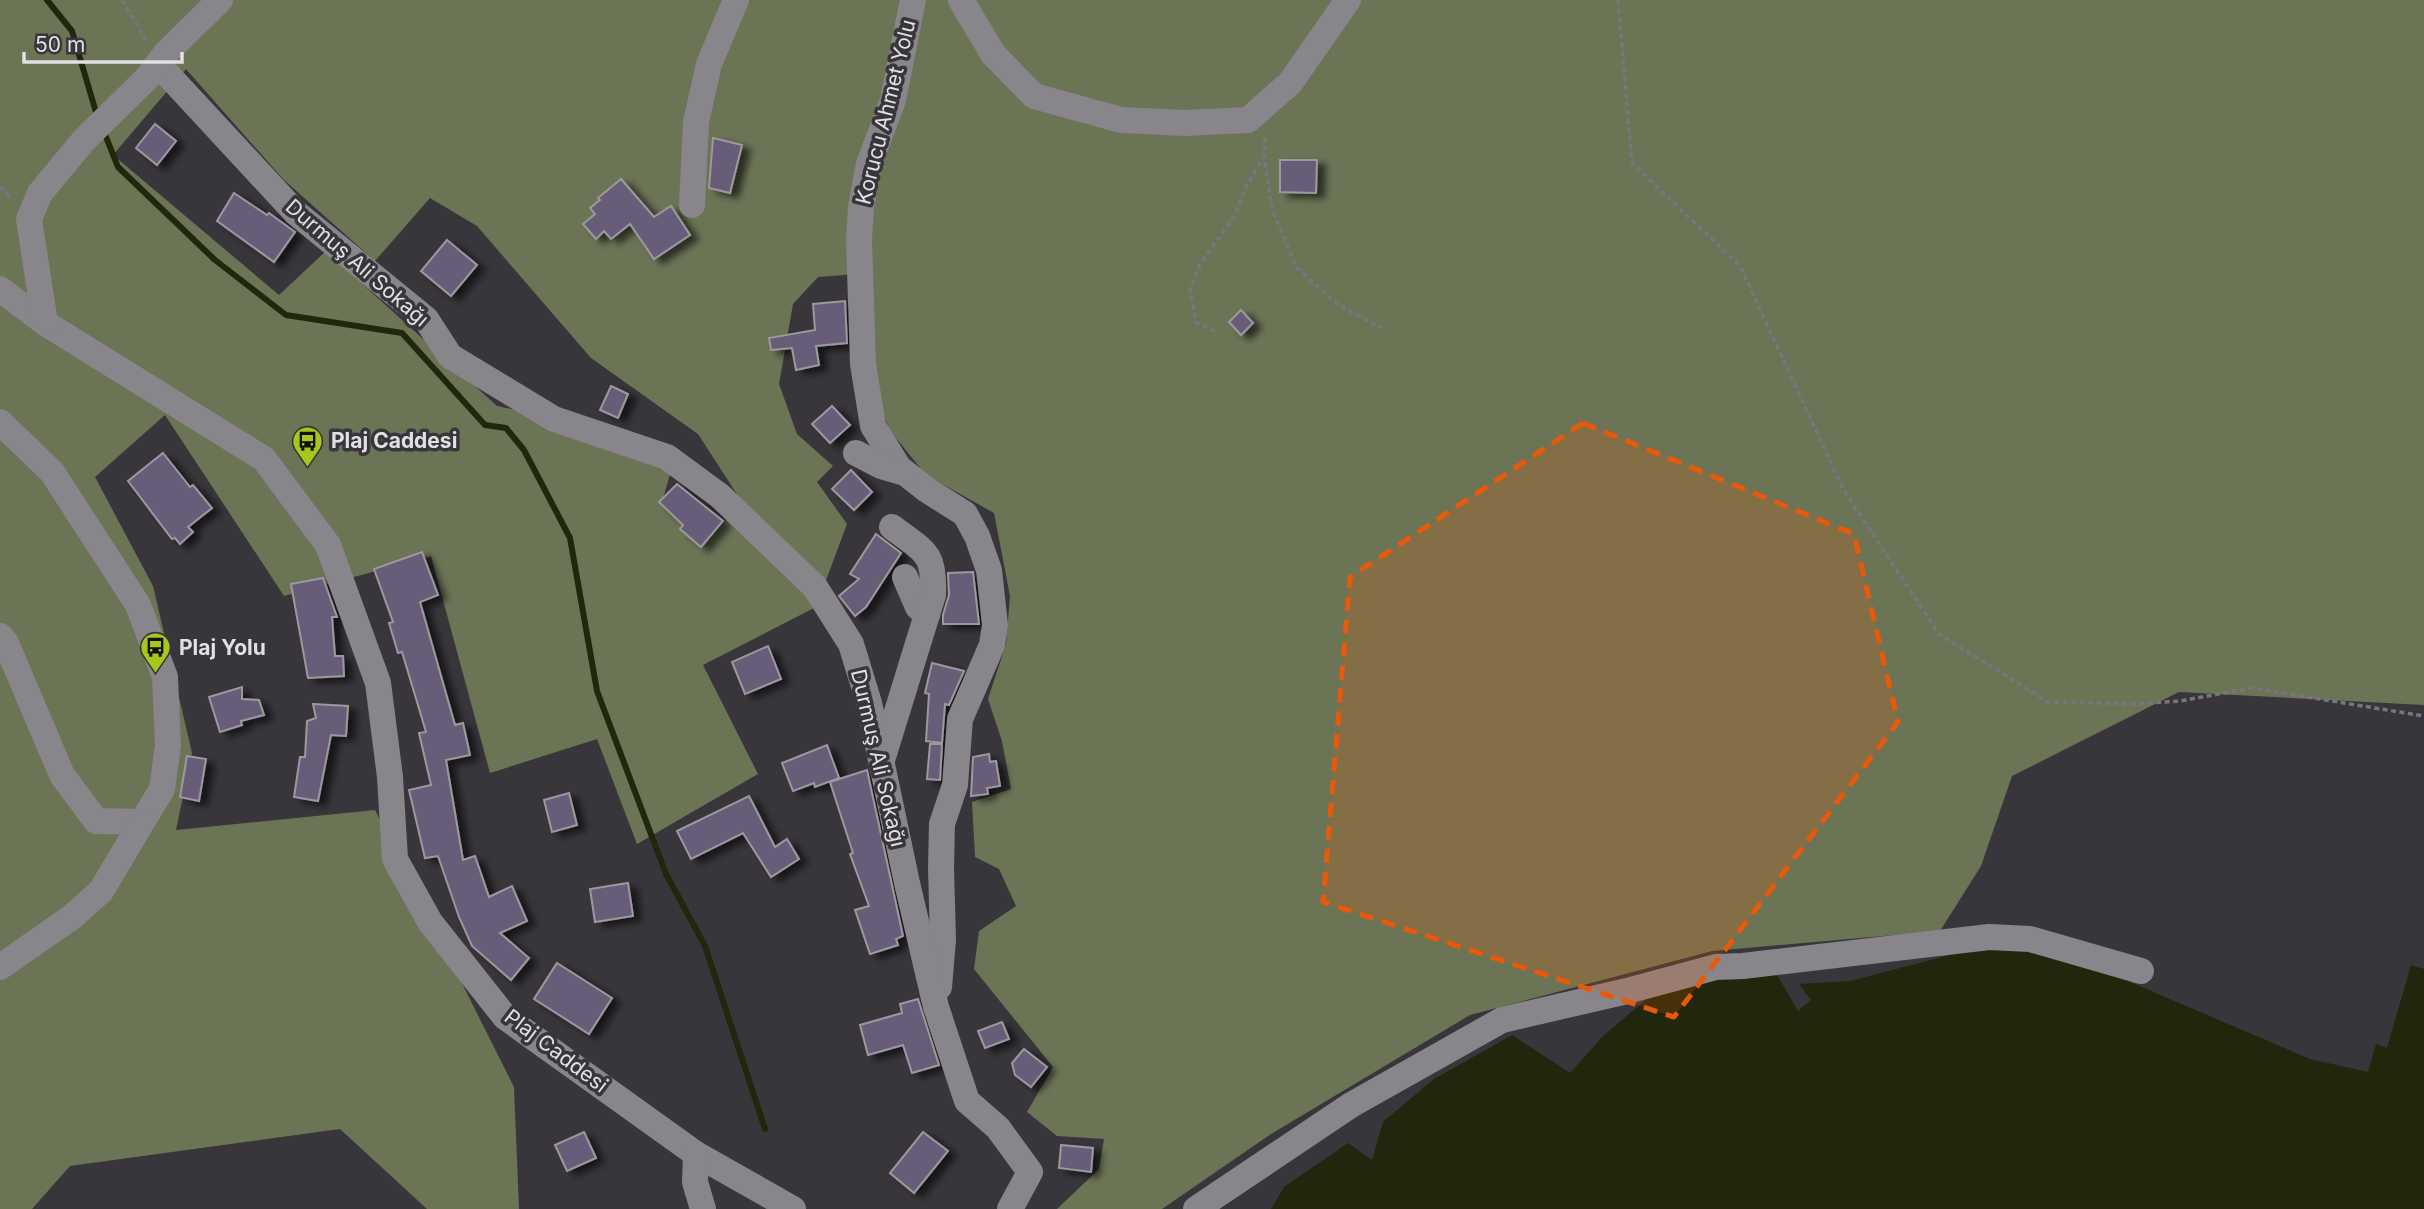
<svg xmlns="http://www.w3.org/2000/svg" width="2424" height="1209" font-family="Inter,sans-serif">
  <defs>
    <filter id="shadow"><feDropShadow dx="8" dy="4.5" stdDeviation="3.5" flood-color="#0009"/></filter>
  </defs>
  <rect width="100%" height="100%" fill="#38363b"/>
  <path fill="#6c7456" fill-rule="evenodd" d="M0,0H2424V705L2179,692L2012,776L1981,866L1940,931L1712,951L1470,1015L1271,1134L1162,1209H1057L1099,1169L1104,1139L1057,1136L1027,1112L1053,1067L974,969L979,931L1016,906L999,869L975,857L972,802L1011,789L1002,741L988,699L1006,644L1010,596L994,513L926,475L891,432L874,396L869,273L818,277L793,304L779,384L797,434L833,466L817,482L847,524L816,607L703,665L758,774L637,844L597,739L490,773L431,556L284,596L165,415L95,477L153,586L192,753L176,830L375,810L514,1087L519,1209H427L340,1129L70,1166L32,1209H0ZM186,69L283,179L375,261L430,198L477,226L591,358L698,434L742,502L708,541L662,502L671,471L545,416L497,406L326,251L279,295L113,155Z"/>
  <polygon fill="#20270c" points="2020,949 2095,967 2310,1059 2368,1072 2376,1044 2387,1048 2411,965 2424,969 2424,1209 1271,1209 1284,1187 1348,1143 1372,1160 1383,1122 1434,1079 1512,1035 1570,1073 1603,1036 1649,997 1718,971 1776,973 1798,1011 1811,1000 1799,984 1850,981 1966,951"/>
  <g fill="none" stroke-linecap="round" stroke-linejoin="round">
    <g stroke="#20270c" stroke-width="6">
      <polyline points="47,0 72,31 98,119"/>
      <polyline points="104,132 118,167 215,260 286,315 402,333 485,425 506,428 524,450 570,538 597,691 666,874 705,946 765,1129"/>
    </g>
  </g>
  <g fill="#685d78" stroke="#9b989e" stroke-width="2" filter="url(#shadow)">
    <polygon points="155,124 176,141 157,165 136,148"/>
    <polygon points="713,138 742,145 730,193 709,188"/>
    <polygon points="1280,160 1317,160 1316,193 1280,192"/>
    <polygon points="621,179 654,217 671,206 690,235 654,259 630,224 611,239 604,231 596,239 583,224 595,214 590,208 600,200 598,198"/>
    <polygon points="234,193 267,215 269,213 295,232 274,262 217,221"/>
    <polygon points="447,240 477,265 451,296 421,271"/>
    <polygon points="845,301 847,343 816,346 819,365 796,370 792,348 771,350 769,338 815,330 813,304"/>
    <polygon points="1241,310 1253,323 1241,335 1229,322"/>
    <polygon points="611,386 628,394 618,418 600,410"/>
    <polygon points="832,406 850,425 830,443 812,424"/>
    <polygon points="163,453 190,487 193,485 212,508 188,527 193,532 180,544 175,538 172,539 128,481"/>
    <polygon points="851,470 872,492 854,510 832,489"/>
    <polygon points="677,484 723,521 701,547 680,529 683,525 659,502"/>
    <polygon points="876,534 901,553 866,607 855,616 839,596 859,579 850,574"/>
    <polygon points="422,552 438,595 420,602 455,725 463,723 470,755 446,760 463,860 475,856 489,897 512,886 527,921 500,933 529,958 511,980 472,946 459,917 438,856 425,858 409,790 431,785 419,733 426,732 402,652 398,653 389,623 393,622 374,569"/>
    <polygon points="973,572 979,624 943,624 943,615 949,595 948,573"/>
    <polygon points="323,578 337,617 332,617 335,656 343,656 344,676 308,678 291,584"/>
    <polygon points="768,646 781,679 745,694 732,662"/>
    <polygon points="932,663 964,671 949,705 945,704 942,743 926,741 929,694 925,693"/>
    <polygon points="242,687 242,699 259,700 264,715 241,721 242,725 220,732 209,697"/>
    <polygon points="313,704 348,706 346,736 331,735 318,801 294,797 300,757 305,757 307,721 316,718"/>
    <polygon points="930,744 942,744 940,780 927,779"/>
    <polygon points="827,745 839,778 815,787 814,783 793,791 782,763"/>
    <polygon points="989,754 990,762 996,761 1000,786 987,788 988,794 971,796 973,757"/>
    <polygon points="187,756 206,759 199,801 180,797"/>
    <polygon points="867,770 903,936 896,939 898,945 870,954 855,910 869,906 850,854 853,853 830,782"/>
    <polygon points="569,793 577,825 552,832 544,800"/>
    <polygon points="749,796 775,847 787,839 799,859 771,877 743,833 691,859 677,831"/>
    <polygon points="628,883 633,916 595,922 590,889"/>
    <polygon points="557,963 612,998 589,1034 534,999"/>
    <polygon points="918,999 939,1065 912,1073 903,1045 868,1055 860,1025 902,1013 900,1004"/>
    <polygon points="1002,1022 1009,1039 985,1048 978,1031"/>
    <polygon points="1024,1049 1047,1067 1031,1087 1015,1075 1012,1063"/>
    <polygon points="584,1132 596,1158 567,1171 555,1145"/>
    <polygon points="923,1132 948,1151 914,1193 890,1173"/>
    <polygon points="1061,1145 1093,1148 1091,1172 1059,1168"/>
  </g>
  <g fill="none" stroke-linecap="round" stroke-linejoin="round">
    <g stroke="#78767b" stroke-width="3.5" stroke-dasharray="5 3.5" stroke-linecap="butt">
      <polyline points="122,0 146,40"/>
      <polyline points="1618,0 1632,163 1740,266 1843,489 1939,634 2048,702 2135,704 2180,701 2252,688 2424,716"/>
      <polyline points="1265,137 1264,157 1272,209 1296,267 1338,305 1382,328"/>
      <polyline points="0,187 12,199"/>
      <polyline points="1215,331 1196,322 1190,290 1200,264 1234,217 1248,183 1263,159"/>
    </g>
    <g stroke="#88858b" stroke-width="26">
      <polyline points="913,0 893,100 869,164 861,207 859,239 863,364 873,426 899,468 927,490 965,514 977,536 989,570 995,625 992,645 960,719 955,785 942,824 941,868 943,940 939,987"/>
      <polyline points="961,0 993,54 1034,96 1121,120 1185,123 1248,120 1290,83 1348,0"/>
      <polyline points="158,64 296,213 426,319 450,356 554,419 667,457 720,496 815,587 851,644 869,703 907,883 936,1007 967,1101 998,1128 1030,1172 1010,1209"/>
      <polyline points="692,205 696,122 709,64 736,0"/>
      <polyline points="0,289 45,323 264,459 328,545 378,683 390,777 395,859 430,922 505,1017 696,1154 793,1209"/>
      <polyline points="45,323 29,219 40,193 84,140 147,78 166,53 220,0"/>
      <polyline points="0,422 52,472 138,605 165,677 168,745 162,789 142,822 96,821 62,775 6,643 0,636"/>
      <polyline points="856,453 881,466 905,473"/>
      <polyline points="905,577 918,607 927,615"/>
      <path d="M883,757L933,595C935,551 924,552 892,527"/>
      <polyline points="0,967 72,917 101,891 142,822"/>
      <polyline points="696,1154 695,1182 703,1209"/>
      <polyline points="1196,1209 1351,1105 1502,1020 1627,991 1716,967 1743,966 1989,937 2030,939 2141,971"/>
    </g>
  </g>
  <path fill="#e8590c" fill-opacity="0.2" stroke="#e8590c" stroke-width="5" stroke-dasharray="14 9" stroke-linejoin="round" d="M1583,423L1854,534L1898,722L1674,1017L1323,902L1350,577Z"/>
  <defs>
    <symbol id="bus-pin" viewBox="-11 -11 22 30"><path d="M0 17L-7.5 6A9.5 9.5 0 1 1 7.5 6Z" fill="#a8c71d" stroke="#38363b"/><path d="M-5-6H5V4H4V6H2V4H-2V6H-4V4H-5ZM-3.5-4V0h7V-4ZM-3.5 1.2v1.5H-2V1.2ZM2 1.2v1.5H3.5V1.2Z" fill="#111"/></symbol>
  </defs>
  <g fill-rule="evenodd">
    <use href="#bus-pin" x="290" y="424" width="35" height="47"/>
    <use href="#bus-pin" x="138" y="630" width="35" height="47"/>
  </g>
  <g text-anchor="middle" stroke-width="7" stroke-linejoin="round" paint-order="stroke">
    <g font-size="21" fill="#e2e0e4" stroke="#38363b">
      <text transform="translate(886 112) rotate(-76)" y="7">Korucu Ahmet Yolu</text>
      <text transform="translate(357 263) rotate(41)" y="7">Durmuş Ali Sokağı</text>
      <text transform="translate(878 758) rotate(77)" y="7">Durmuş Ali Sokağı</text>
      <text transform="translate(556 1051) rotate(37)" y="7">Plaj Caddesi</text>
    </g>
    <g font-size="21" font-weight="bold" fill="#e2e0e4" stroke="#38363b" text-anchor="start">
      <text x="331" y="448">Plaj Caddesi</text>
      <text x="179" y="655">Plaj Yolu</text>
    </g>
  </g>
  <path d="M24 52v10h158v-10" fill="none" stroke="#e2e0e4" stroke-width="3.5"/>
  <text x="35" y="52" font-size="21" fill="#e2e0e4" stroke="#38363b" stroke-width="5" paint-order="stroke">50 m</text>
</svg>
